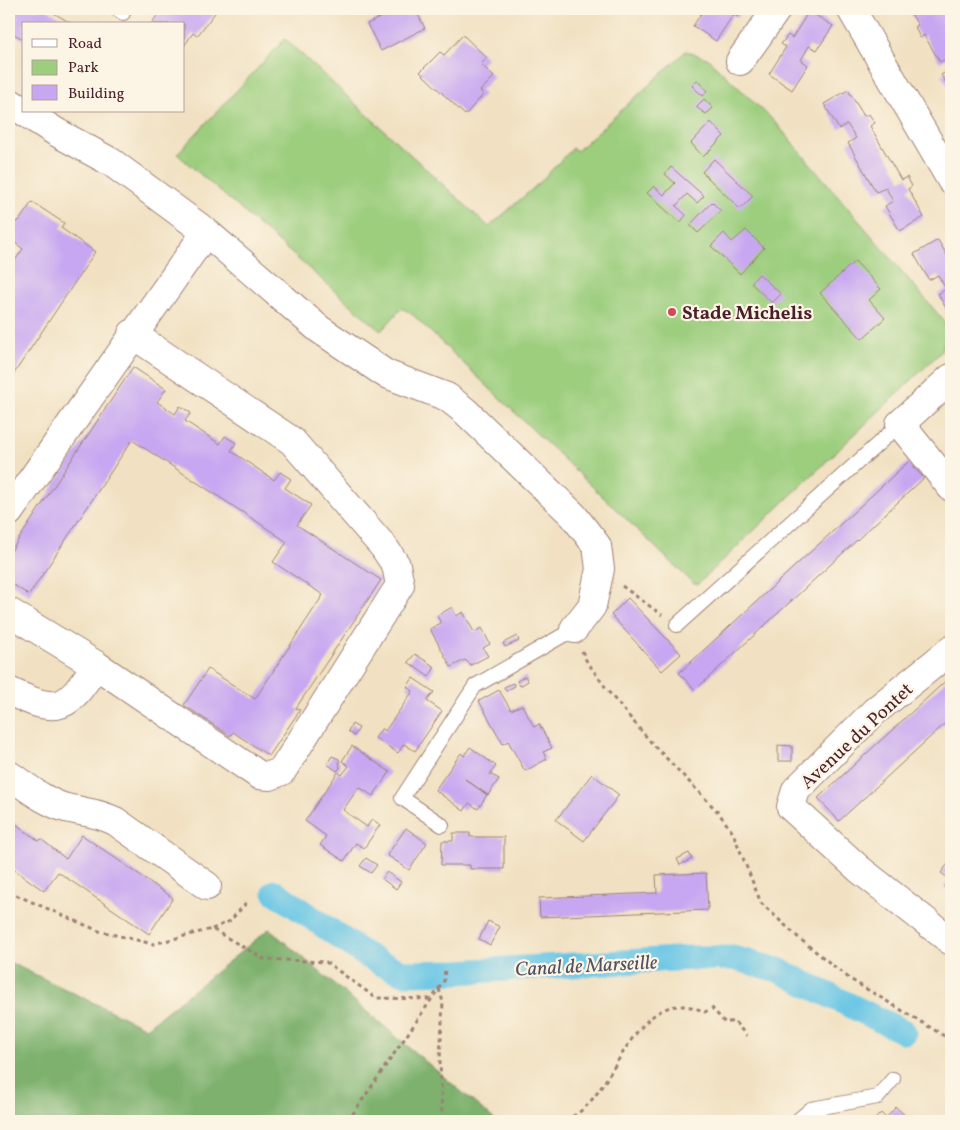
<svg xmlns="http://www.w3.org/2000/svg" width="960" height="1130" font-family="Vollkorn,serif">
  <rect width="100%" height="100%" fill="#fcf5e5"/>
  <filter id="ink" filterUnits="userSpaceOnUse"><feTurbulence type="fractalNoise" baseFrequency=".02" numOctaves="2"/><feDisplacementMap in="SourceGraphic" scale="10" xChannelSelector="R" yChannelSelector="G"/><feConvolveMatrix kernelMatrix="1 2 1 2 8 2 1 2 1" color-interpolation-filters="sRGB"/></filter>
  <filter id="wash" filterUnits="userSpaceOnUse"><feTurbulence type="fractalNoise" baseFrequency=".0096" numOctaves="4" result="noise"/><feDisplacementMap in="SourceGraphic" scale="20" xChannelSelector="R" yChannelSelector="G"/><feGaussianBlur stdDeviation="1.12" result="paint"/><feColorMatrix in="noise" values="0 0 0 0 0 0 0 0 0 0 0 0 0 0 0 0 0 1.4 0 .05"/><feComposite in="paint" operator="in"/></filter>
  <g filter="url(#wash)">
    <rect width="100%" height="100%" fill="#f1e1c2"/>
    <polygon fill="#9cce7e" stroke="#737654" points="285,39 489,227 539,183 573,148 577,151 686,51 707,58 775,122 943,320 947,331 941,352 698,584 693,583 413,315 402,308 381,331 177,154"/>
    <polygon fill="#7db16d" stroke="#64684c" points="269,929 496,1121 9,1121 9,962 146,1028"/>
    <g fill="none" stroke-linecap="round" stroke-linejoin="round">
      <polyline stroke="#66c5e5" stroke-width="25" points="275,892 364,954 382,964 405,973 457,972 691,958 733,958 778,970 904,1032"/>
    </g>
    <g id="blocks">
      <g fill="#c7a7f1">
        <polygon points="9,9 47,9 72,24 24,24 24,40 9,31"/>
        <polygon points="162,9 218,9 197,36 193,33 184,46 184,24 151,24"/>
        <polygon points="384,9 415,9 425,28 381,51 367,24 387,14"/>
        <polygon points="704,9 744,9 738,17 733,15 716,41 693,26"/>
        <polygon points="908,9 947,9 951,16 951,56 940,62 924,35 920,38 915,27 918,25"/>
        <polygon points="809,11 833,26 817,50 809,46 801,60 808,65 792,90 769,74 786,47 781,44 788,35 792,38"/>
        <polygon points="463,35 487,58 481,64 494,77 480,91 484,94 465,115 420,72 440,52 444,55"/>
        <polygon points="951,69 951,91 941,75"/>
        <polygon points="697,80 707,91 703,96 692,86"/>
        <polygon points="848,90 864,116 869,114 875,123 870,126 901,180 907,177 912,186 908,189 924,217 900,231 885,206 893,201 886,188 876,192 848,143 856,138 847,124 839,129 824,104"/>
        <polygon points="704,99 713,108 706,114 696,107"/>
        <polygon points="711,122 724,136 703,157 691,143"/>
        <polygon points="714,159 753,196 740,209 702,172"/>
        <polygon points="671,167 704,196 697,203 687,194 676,206 686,215 680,223 647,193 654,186 664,195 675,183 665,174"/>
        <polygon points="32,202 64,223 61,228 95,252 9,381 9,269 23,249 9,238 9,224 19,221"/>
        <polygon points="712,202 721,211 698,233 690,225"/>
        <polygon points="746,230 764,248 740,274 711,246 724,233 732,242"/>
        <polygon points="938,240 951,262 951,317 938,294 946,289 938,275 929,280 914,254"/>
        <polygon points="855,261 881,289 869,300 885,318 862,339 820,293"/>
        <polygon points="759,274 781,294 772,303 751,283"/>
        <polygon points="133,367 166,389 157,402 175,414 180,406 191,413 185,421 220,444 225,436 236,443 231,451 274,480 280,472 291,479 285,488 311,505 297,525 381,580 296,708 300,710 269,756 233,732 230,736 184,705 208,669 255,699 323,595 273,562 287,542 256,521 132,440 29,595 9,582 9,554"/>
        <polygon points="908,462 924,478 695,690 679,673"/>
        <polygon points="628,598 681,654 662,671 611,615"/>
        <polygon points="452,607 456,616 463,612 474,632 482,628 490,644 483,648 488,656 471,665 465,660 451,667 430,629 441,623 437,616"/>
        <polygon points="517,636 519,641 505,647 503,643"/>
        <polygon points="415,654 435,667 429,677 408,662"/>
        <polygon points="525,676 528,681 520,686 517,681"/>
        <polygon points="951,676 951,718 839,821 818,798"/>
        <polygon points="413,678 434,692 427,701 442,711 415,751 404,744 398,753 375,738 382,728 385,731 413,691 407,687"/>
        <polygon points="513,683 515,686 506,691 504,687"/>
        <polygon points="499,690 511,710 522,705 534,727 539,724 552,748 543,752 547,759 525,771 508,741 503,744 479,701"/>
        <polygon points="352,724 359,728 354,736 348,731"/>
        <polygon points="778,745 792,746 792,761 778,761"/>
        <polygon points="352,746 390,772 373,796 359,787 343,810 367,827 372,819 380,825 364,848 356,843 344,861 320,845 326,836 305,821 338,772 342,775 349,766 342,761"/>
        <polygon points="470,747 496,766 490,774 499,779 488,795 465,779 487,795 478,809 469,803 464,811 435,790 461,753 464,756"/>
        <polygon points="332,756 339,759 340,768 337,771 327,764"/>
        <polygon points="592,774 619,795 584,841 556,820"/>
        <polygon points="9,819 39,841 41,839 66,859 82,835 173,898 149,934 58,872 44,891 9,866"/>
        <polygon points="406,828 427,843 409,870 387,855"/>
        <polygon points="453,833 470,833 470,837 504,837 504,869 470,869 470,865 441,865 442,841 453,841"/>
        <polygon points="689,853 692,859 680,865 677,859"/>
        <polygon points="366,858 377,865 371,873 360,866"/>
        <polygon points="951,860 951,893 944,887 950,879 941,873"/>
        <polygon points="387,872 401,882 396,889 382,879"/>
        <polygon points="706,873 708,910 540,917 539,898 657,893 656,875"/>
        <polygon points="488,921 500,927 490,945 479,939"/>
        <polygon points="896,1107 911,1121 873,1121 881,1113 886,1118"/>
      </g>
    </g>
  </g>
  <g filter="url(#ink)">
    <use href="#blocks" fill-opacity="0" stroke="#9e8076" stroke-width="1"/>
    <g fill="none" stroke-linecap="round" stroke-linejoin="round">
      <defs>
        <g id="service">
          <polyline points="117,9 123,13"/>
          <polyline points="677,625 900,424"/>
          <polyline points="442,825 402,798 475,686 574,629"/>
          <polyline points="797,1121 811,1109 878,1097 893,1079"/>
        </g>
        <g id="minor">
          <polyline points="851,9 951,180"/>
          <polyline points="740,61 777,9"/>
          <polyline points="9,102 56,132 111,162 206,232 319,329 386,374 447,397 465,411 573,515 597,546 600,569 592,606 574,629"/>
          <polyline points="951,378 900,424 951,487"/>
          <polyline points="9,512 206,232"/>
          <path d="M9,612L96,665C67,709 60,716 9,691"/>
          <polyline points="951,650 875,711 796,790 791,807 859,869 951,941"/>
          <polyline points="96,665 259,775 270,776 282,771 400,585 396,565 383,546 292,441 132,334"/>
          <path d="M9,775C27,787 45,802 66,808C84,812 99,813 115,821L207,886"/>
        </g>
      </defs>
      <use href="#service" stroke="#9e8076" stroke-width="16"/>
      <use href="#minor" stroke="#9e8076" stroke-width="30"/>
      <g stroke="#9e8076" stroke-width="3" stroke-dasharray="4 4" stroke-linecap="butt">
        <polyline points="622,586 662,615"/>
        <polyline points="582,651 586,660 611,695 650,741 718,812 733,833 761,903 800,939 850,979 951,1040"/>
        <polyline points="9,892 99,931 153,944 212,929 264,959 326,962 376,998 432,999"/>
        <polyline points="212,929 230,921 248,901"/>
        <polyline points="439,989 443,1002 440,1060 442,1117 447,1121"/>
        <polyline points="348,1121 444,981 445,967"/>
        <path d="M549,1121C557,1118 568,1120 575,1115C618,1089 636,979 705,1012L712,1008L725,1023L734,1021L747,1036"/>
      </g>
      <use href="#service" stroke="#fff" stroke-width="14"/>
      <use href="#minor" stroke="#fff" stroke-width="28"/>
    </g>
  </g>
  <circle fill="#d1495b" stroke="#fcf5e5" stroke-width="2" cx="672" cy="312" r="5"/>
  <g text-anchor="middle" stroke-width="4.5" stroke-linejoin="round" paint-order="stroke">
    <g font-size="19" font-weight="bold" fill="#4a1f2b" stroke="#fcf5e5" text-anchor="start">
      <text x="682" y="319">Stade Michelis</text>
    </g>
    <g font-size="19" fill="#4a1f2b" stroke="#fcf5e5">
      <text transform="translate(856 735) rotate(-43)" y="7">Avenue du Pontet</text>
    </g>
    <g font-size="20" font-style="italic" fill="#525163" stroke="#fcf5e5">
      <text transform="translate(586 965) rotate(-3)" y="7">Canal de Marseille</text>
    </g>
  </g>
  <rect width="960" height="1130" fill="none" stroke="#fcf5e5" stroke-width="30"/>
  <rect x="22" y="22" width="162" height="90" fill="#fcf5e5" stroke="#b59f9b"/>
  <rect x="32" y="39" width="25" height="8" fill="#ffffff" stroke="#b59f9b"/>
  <text x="68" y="48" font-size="15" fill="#4a1f2b">Road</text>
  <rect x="32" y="60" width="25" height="15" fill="#9cce7e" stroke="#b59f9b"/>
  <text x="68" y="72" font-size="15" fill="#4a1f2b">Park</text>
  <rect x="32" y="85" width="25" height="15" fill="#c7a7f1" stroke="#b59f9b"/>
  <text x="68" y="98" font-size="15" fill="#4a1f2b">Building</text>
</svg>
